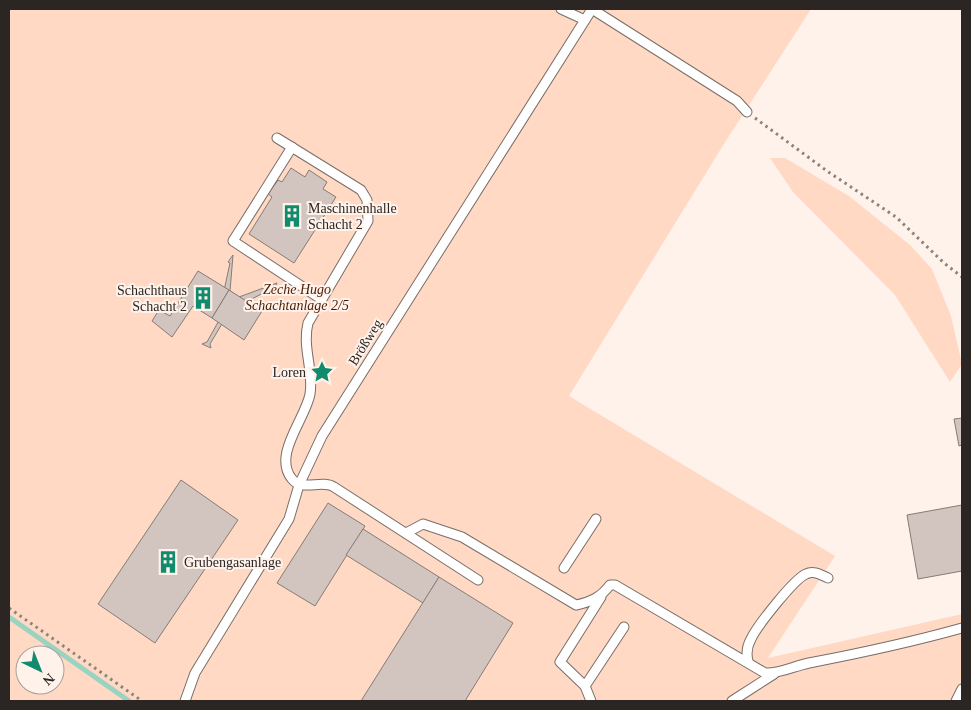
<svg xmlns="http://www.w3.org/2000/svg" width="971" height="710" font-family="'Times New Roman',serif">
  <rect width="100%" height="100%" fill="#fff2eb"/>
  <g fill="#ffd9c4" fill-rule="evenodd">
    <path d="M9,9H811L722,147L569,396L835,556L768,658L962,614V701H9ZM25,655H55V685H25Z"/>
    <polygon points="770,158 785,158 849,196 910,245 932,269 951,316 962,364 950,382 895,295 793,192"/>
  </g>
  <g fill="none" stroke-linecap="round" stroke-linejoin="round">
    <polyline stroke="#98d4bf" stroke-width="5" points="9,617 129,701"/>
  </g>
  <g fill="#d2c5bf" stroke="#867b75">
    <polygon points="291,168 305,177 309,170 327,182 323,189 336,197 294,263 249,234 272,197 268,194 278,180 282,182"/>
    <polygon points="233,255 230,291 239,297 277,283 274,289 273,288 236,307 229,319 226,317 210,344 211,348 202,344 207,342 222,315 218,311 222,300 230,263 228,262"/>
    <polygon points="198,271 229,290 212,318 193,306 172,337 152,321 159,310 170,316"/>
    <polygon points="229,290 262,311 244,340 212,318"/>
    <polygon points="962,418 962,445 959,446 954,419"/>
    <polygon points="181,480 238,520 155,643 98,604"/>
    <polygon points="328,503 365,526 315,606 277,583"/>
    <polygon points="962,505 962,571 918,579 907,515"/>
    <polygon points="363,529 439,577 423,603 346,555"/>
    <polygon points="439,577 513,623 465,701 361,701"/>
  </g>
  <g fill="none" stroke-linecap="round" stroke-linejoin="round">
    <defs>
      <g id="service">
        <polyline points="561,9 585,20"/>
        <polyline points="592,9 737,101 747,112"/>
        <path d="M277,138L361,190L367,200L368,221L308,323C302,348 314,371 310,394C306,418 272,455 292,479C302,492 322,479 334,487C382,518 430,549 478,580"/>
        <polyline points="292,147 233,241 321,299"/>
        <path d="M406,533L423,524L462,537L576,605C591,602 601,597 610,585H615L765,673C780,674 794,666 809,663C861,653 912,642 962,628"/>
        <polyline points="564,568 596,519"/>
        <path d="M748,661C746,653 747,646 751,639C757,626 794,579 806,574C814,570 821,575 828,578"/>
        <polyline points="585,686 560,662 601,597"/>
        <polyline points="185,701 195,673 289,519 299,485 322,436 592,9"/>
        <polyline points="591,701 585,686 624,627"/>
        <polyline points="732,701 774,674"/>
        <polyline points="956,701 962,689"/>
      </g>
    </defs>
    <use href="#service" stroke="#796e68" stroke-width="11"/>
    <g stroke="#8c837e" stroke-width="3" stroke-dasharray="2.5 4" stroke-linecap="butt">
      <polyline points="755,118 827,171 896,217 944,263 962,277"/>
      <polyline points="9,608 142,701"/>
    </g>
    <use href="#service" stroke="#fff" stroke-width="9"/>
  </g>
  <defs>
    <symbol id="building-bare" viewBox="-9 -9 18 18"><path d="M-4-6H4V6H1V3H-1V6H-4ZM-2.5-4.3h1.7v1.8h-1.7ZM.8-4.3h1.7v1.8H.8ZM-2.5-1h1.7V.8h-1.7ZM.8-1h1.7V.8H.8Z" fill="#108b6e" stroke="#fff2eb" stroke-width="2.5" paint-order="stroke"/></symbol>
    <symbol id="sight-bare" viewBox="-9 -9 18 18"><path d="M0-6L1.8-2.2L6-1.7L2.9 1.2L3.7 5.4L0 3.3L-3.7 5.4L-2.9 1.2L-6-1.7L-1.8-2.2Z" fill="#108b6e" stroke="#fff2eb" stroke-width="2.5" paint-order="stroke"/></symbol>
  </defs>
  <g fill-rule="evenodd">
    <use href="#building-bare" x="276" y="200" width="32" height="32"/>
    <use href="#building-bare" x="187" y="282" width="32" height="32"/>
    <use href="#sight-bare" x="306" y="356" width="32" height="32"/>
    <use href="#building-bare" x="152" y="546" width="32" height="32"/>
  </g>
  <g text-anchor="middle" stroke-width="4" stroke-linejoin="round" paint-order="stroke">
    <g font-size="14" fill="#2b2623" stroke="#fff2eb" text-anchor="start">
      <text x="308" y="213">Maschinenhalle<tspan x="308" dy="16">Schacht 2</tspan></text>
      <text x="187" y="295" text-anchor="end">Schachthaus<tspan x="187" dy="16">Schacht 2</tspan></text>
      <text x="306" y="377" text-anchor="end">Loren</text>
      <text x="184" y="567">Grubengasanlage</text>
    </g>
    <g font-size="14" font-style="italic" fill="#4a1d00" stroke="#fff2eb">
      <text x="297" y="294">Zeche Hugo<tspan x="297" dy="16">Schachtanlage 2/5</tspan></text>
    </g>
    <g font-size="14" fill="#2b2623" stroke="#fff2eb">
      <text transform="translate(365 342) rotate(-58)" y="5">Brößweg</text>
    </g>
  </g>
  <rect width="971" height="710" fill="none" stroke="#2b2623" stroke-width="20"/>
  <g transform="translate(40 670) rotate(137)"><circle r="24" fill="#fff2eb" stroke="#aaa09b"/>
  <path d="M0-4L9 19L0 12L-9 19Z" fill="#108b6e"/>
  <text y="-8" font-size="14" font-weight="bold" text-anchor="middle" fill="#2b2623">N</text>
  </g>
</svg>
